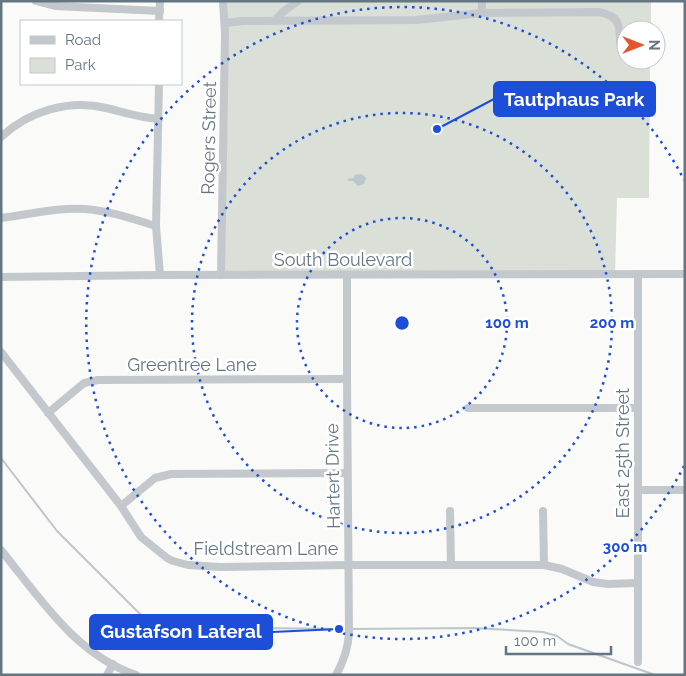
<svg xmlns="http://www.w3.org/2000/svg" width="686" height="676" font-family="Raleway,sans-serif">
  <rect width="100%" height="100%" fill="#fafaf8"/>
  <polygon fill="#dadfd7" points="223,1 651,1 651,30 626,30 626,60 650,60 649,198 617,198 615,274 221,275"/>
  <polygon fill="#bbc7cb" points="361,174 366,178 364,184 358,186 353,181 348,181 348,179 354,178 355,175"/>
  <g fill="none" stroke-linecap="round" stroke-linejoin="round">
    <g stroke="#bbc7cb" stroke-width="2">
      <polyline points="1,458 57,531 140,614 157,623 176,627 346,629"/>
      <polyline points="351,629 473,628 543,632 557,636 568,644 655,675"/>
    </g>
    <g stroke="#c3c8cc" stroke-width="8">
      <polyline points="36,1 55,6 160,11"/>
      <polyline points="482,1 482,13"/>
      <polyline points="275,20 284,11 298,1"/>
      <polyline points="159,21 160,1"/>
      <path d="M225,23L243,21L416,20L482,13L599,12C619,16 620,24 620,43"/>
      <polyline points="159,84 156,226 160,275"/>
      <path d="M1,137C29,111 69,99 106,108C123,112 141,118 159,119"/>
      <path d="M1,218C28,215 58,207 85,209C110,211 133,219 156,226"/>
      <polyline points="638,274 638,662"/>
      <polyline points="221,275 225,34 223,1"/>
      <polyline points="1,277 160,275 685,274"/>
      <polyline points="1,352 121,506 141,537 167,558 173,561 188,565 220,567 349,565 544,565 562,569 593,582 608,584 638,583"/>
      <polyline points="468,408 638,408"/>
      <polyline points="48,413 84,383 98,380 347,379"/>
      <polyline points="638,490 685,490"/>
      <polyline points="121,506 155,478 171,474 347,473"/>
      <polyline points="450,511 451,565"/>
      <polyline points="543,511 544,565"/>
      <path d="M1,550C40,598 75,654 136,675"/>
      <polyline points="107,675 113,664"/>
      <path d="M336,675C344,661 348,649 349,633L347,379V275"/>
    </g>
  </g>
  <g fill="none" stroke="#1d4ed8" stroke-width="2.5" stroke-dasharray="2.5 5">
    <circle cx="402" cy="323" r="105"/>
    <circle cx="402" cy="323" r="210"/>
    <path d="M684 466A316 316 0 1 1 684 180"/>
  </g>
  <g text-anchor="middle" stroke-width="5" stroke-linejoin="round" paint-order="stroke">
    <g font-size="18" fill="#657683" stroke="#fff">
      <text transform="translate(209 138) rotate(-89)" y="6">Rogers Street</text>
      <text x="343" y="266">South Boulevard</text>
      <text x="192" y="371">Greentree Lane</text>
      <text transform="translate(623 453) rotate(-90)" y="6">East 25th Street</text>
      <text transform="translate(333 476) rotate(-91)" y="6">Hartert Drive</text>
      <text x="266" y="555">Fieldstream Lane</text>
    </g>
  </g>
  <circle cx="402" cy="323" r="8" fill="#1d4ed8" stroke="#fff" stroke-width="2.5"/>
  <g font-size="15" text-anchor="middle" font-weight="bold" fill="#1d4ed8" stroke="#fff" stroke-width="5" stroke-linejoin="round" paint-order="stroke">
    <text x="507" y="328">100 m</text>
    <text x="612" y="328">200 m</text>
    <text x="625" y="552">300 m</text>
  </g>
  <path fill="none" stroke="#1d4ed8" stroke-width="2" d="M437 129L494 99M339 629L272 632"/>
  <g fill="#1d4ed8" stroke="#fff" stroke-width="2">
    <circle cx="437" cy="129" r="5"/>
    <circle cx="339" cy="629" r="5"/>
  </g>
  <g fill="#1d4ed8" stroke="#1d4ed8" stroke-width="2">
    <rect x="494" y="82" width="161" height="34" rx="5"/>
    <rect x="90" y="615" width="182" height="34" rx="5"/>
  </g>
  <g font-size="19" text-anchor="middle" font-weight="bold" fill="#fff">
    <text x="574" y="106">Tautphaus Park</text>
    <text x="181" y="638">Gustafson Lateral</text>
  </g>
  <rect width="686" height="676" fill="none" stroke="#657683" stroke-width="5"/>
  <rect x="20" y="20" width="162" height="65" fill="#ffffff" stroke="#c1c8cd"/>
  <rect x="30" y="36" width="25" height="8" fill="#c3c8cc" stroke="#c1c8cd"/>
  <text x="65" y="45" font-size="15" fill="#657683">Road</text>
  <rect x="30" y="58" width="25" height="15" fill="#dadfd7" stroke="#c1c8cd"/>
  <text x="65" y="70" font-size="15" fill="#657683">Park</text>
  <g transform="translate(641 45) rotate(90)"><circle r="24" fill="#ffffff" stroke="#c1c8cd"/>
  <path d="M0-4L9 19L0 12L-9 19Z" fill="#e4572e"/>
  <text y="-8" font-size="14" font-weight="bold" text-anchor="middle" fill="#657683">N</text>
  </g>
  <path d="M506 646v8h105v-8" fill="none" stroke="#657683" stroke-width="2.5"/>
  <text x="514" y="646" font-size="15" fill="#657683" stroke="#ffffff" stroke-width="4" paint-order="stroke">100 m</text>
</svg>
